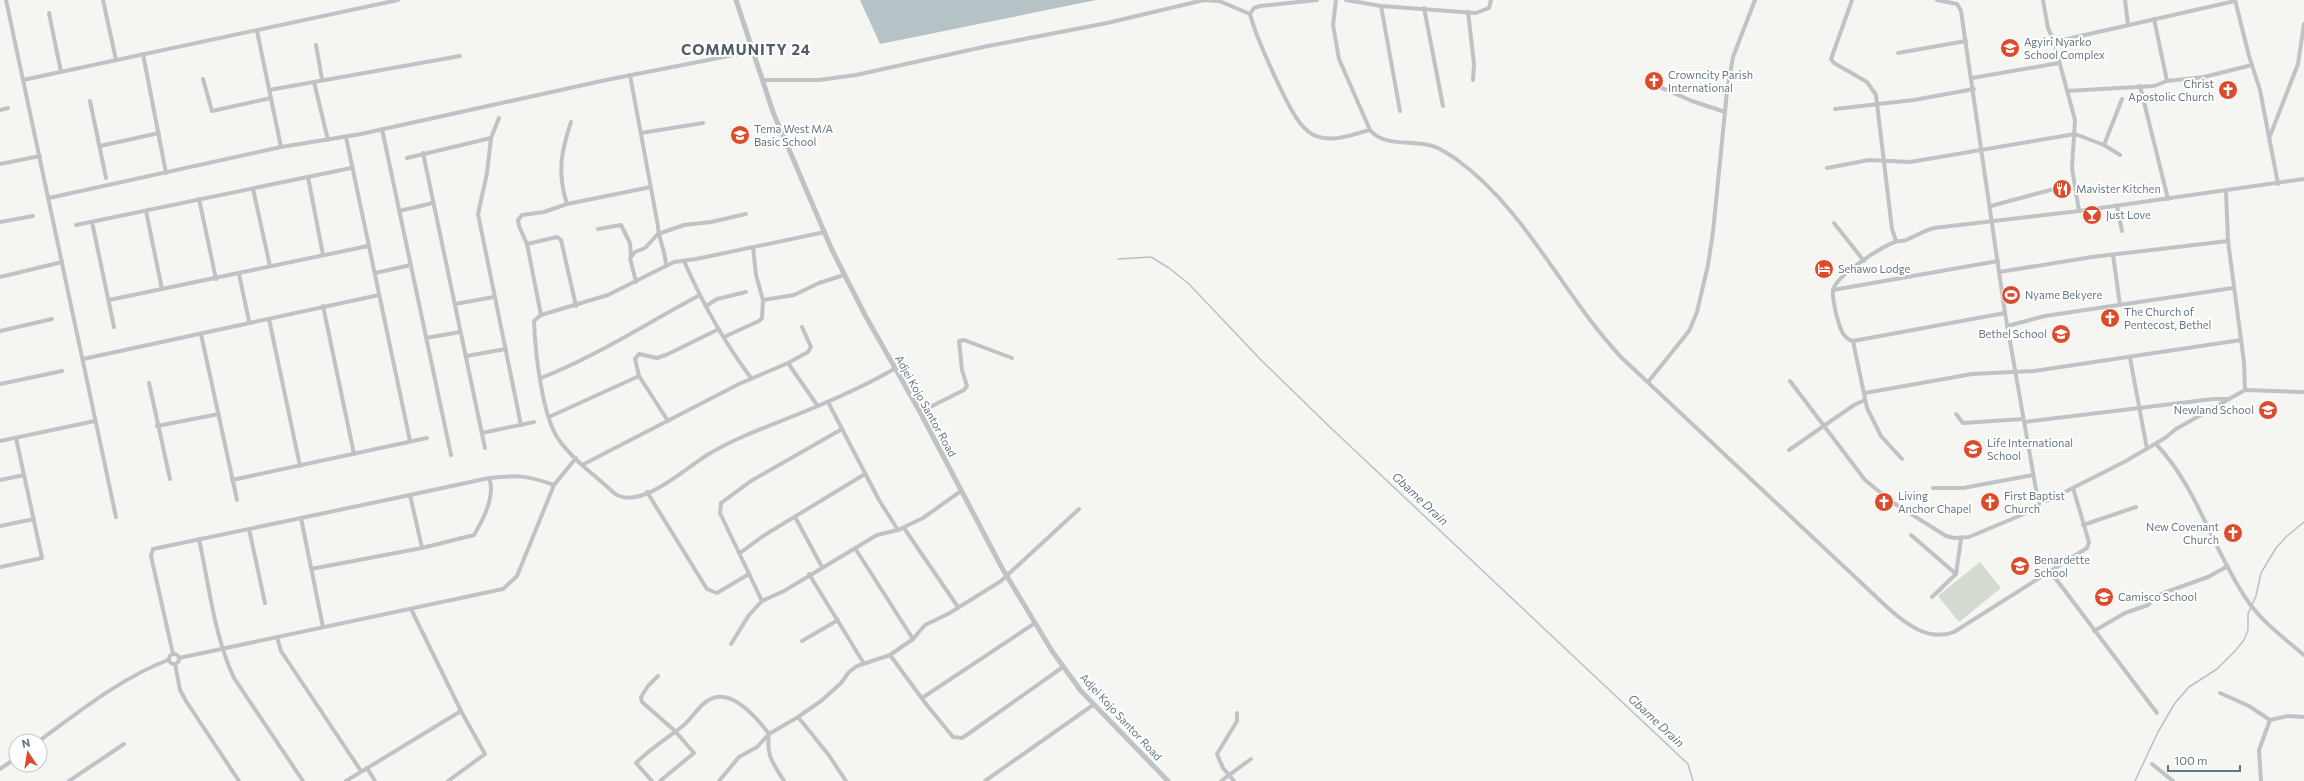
<svg xmlns="http://www.w3.org/2000/svg" width="2304" height="781" font-family="Commissioner,sans-serif">
  <rect width="100%" height="100%" fill="#f5f5f2"/>
  <polygon fill="#d5dad1" points="1980,562 2001,588 1959,622 1938,596"/>
  <polygon fill="#b5c2c6" points="860,0 1096,0 880,44"/>
  <g fill="none" stroke-linecap="round" stroke-linejoin="round">
    <g stroke="#b5c2c6" stroke-width="1.5">
      <polyline points="1118,259 1151,257 1169,268 1189,284 1261,360 1333,430 1688,764 1693,781"/>
      <polyline points="2135,781 2158,732 2175,703 2189,687 2217,669 2235,651 2244,640 2248,630 2248,614 2256,596 2261,573 2276,548 2287,536 2304,522"/>
    </g>
    <g stroke="#bfc3c6" stroke-width="4">
      <polyline points="6,0 116,517"/>
      <polyline points="103,0 116,60"/>
      <path d="M1317,0L1260,6L1254,8L1250,14C1255,35 1287,107 1300,123C1304,128 1310,134 1316,136C1333,143 1353,134 1370,130C1384,147 1410,140 1429,145C1439,147 1447,153 1456,159C1527,210 1563,296 1622,358L1888,608C1906,624 1929,642 1954,632L2087,548L2089,542L2073,488"/>
      <polyline points="1336,0 1333,25 1339,59 1370,130"/>
      <polyline points="1346,0 1381,6 1476,13 1489,8 1491,0"/>
      <polyline points="1852,0 1831,59 1834,63 1867,82 1876,95 1892,229 1896,241"/>
      <polyline points="1937,0 1957,4 1961,11 2005,313 2037,495 2041,502"/>
      <polyline points="2043,0 2048,28 2054,42"/>
      <polyline points="2125,0 2128,25"/>
      <polyline points="2235,0 2249,56 2260,90 2278,184"/>
      <polyline points="1381,6 1400,111"/>
      <polyline points="1424,8 1443,106"/>
      <polyline points="1468,12 1474,64 1473,80"/>
      <polyline points="49,13 61,72"/>
      <polyline points="2154,19 2167,81"/>
      <polyline points="257,31 281,147"/>
      <polyline points="316,45 322,79"/>
      <polyline points="1898,53 1966,41"/>
      <polyline points="143,54 166,173"/>
      <path d="M630,75L658,226C658,239 666,251 666,266"/>
      <polyline points="1972,78 2059,63"/>
      <polyline points="203,79 212,111 271,98"/>
      <polyline points="23,80 398,0"/>
      <polyline points="762,80 819,80 856,75 988,46 1107,23 1204,0 1219,1 1250,14"/>
      <polyline points="1646,81 1692,101 1725,112"/>
      <polyline points="314,82 328,140"/>
      <polyline points="2140,86 2168,199"/>
      <polyline points="269,90 460,56"/>
      <polyline points="2067,91 2154,86 2167,81 2204,77 2252,65"/>
      <polyline points="90,101 106,178"/>
      <polyline points="1835,109 1914,100 1974,89"/>
      <polyline points="0,110 8,108"/>
      <polyline points="499,118 491,138 487,173 478,214 521,425"/>
      <polyline points="382,129 451,455"/>
      <polyline points="641,133 703,123"/>
      <polyline points="2270,136 2298,64 2304,24"/>
      <polyline points="346,137 410,441"/>
      <polyline points="2104,145 2122,99"/>
      <polyline points="100,146 159,133"/>
      <polyline points="423,153 485,448"/>
      <polyline points="407,158 491,138"/>
      <polyline points="0,164 40,156"/>
      <polyline points="1827,168 1869,160 1910,162 2075,134 2104,145 2120,155"/>
      <polyline points="308,177 323,255"/>
      <polyline points="253,189 270,266"/>
      <polyline points="49,198 281,147 361,134 606,80 754,51"/>
      <polyline points="199,199 216,279"/>
      <path d="M567,204C557,173 561,152 571,122"/>
      <polyline points="1991,206 2054,189"/>
      <polyline points="2117,206 2122,231"/>
      <polyline points="146,211 162,289"/>
      <polyline points="399,211 433,203"/>
      <polyline points="2079,211 2072,168 2075,120 2054,42 2235,1"/>
      <polyline points="0,222 33,216"/>
      <polyline points="92,222 114,327"/>
      <polyline points="1834,223 1864,261"/>
      <polyline points="76,225 351,168"/>
      <polyline points="598,229 621,225 630,243 631,256"/>
      <path d="M825,232L696,259L674,262L608,295L541,315L534,321C535,350 542,417 559,440C573,460 596,476 614,493C639,512 686,468 707,455C737,437 769,426 801,413C833,400 865,386 894,369"/>
      <polyline points="527,244 557,237 561,240 576,306"/>
      <polyline points="753,247 756,275 763,300"/>
      <polyline points="2113,255 2120,305"/>
      <path d="M684,261C702,302 724,342 751,378"/>
      <polyline points="1999,272 2092,257 2228,241"/>
      <polyline points="375,273 411,265"/>
      <polyline points="239,274 249,321"/>
      <polyline points="0,277 62,262"/>
      <polyline points="636,282 630,258 635,252 645,248 658,234 684,225 711,222 746,214"/>
      <polyline points="1833,290 1998,261"/>
      <polyline points="109,300 368,246"/>
      <polyline points="455,304 494,297"/>
      <polyline points="323,306 354,454"/>
      <polyline points="706,306 717,299 746,292"/>
      <path d="M2005,313L1853,341C1842,338 1840,327 1837,317C1835,309 1832,298 1833,290C1836,276 1881,247 1895,242C1898,240 1902,242 1906,240C1916,236 1923,231 1934,228L2079,211L2304,179"/>
      <polyline points="541,315 527,244 519,226 518,220 522,215 544,212 567,204 651,187"/>
      <polyline points="269,319 300,466"/>
      <polyline points="2007,326 2045,316 2233,288"/>
      <polyline points="0,331 52,319"/>
      <polyline points="201,334 237,500"/>
      <polyline points="724,337 759,321 762,318 763,300 794,295 819,283 844,275"/>
      <polyline points="426,338 460,332"/>
      <polyline points="1853,341 1867,408 1881,436 1902,459"/>
      <polyline points="466,356 506,349"/>
      <polyline points="2130,358 2147,449"/>
      <polyline points="83,359 379,295"/>
      <polyline points="788,363 808,352 811,347 802,327"/>
      <path d="M541,378C597,356 647,323 700,295"/>
      <polyline points="1790,381 1865,480 1892,502 1946,536 1955,538 1969,537 2031,511 2041,502 2049,500 2126,461 2165,438 2176,429 2245,390 2244,362 2228,241 2226,191"/>
      <polyline points="1648,382 1689,331 1697,312 1708,265 1713,232 1727,91 1733,57 1755,0"/>
      <polyline points="149,383 170,479"/>
      <polyline points="0,384 62,371"/>
      <polyline points="2245,390 2303,392"/>
      <polyline points="1865,393 1972,374 2034,371 2241,340"/>
      <polyline points="828,402 879,500 898,530"/>
      <polyline points="920,412 964,390 967,386 962,370 959,341 964,340 1012,358"/>
      <polyline points="1956,414 1963,423 2023,419"/>
      <polyline points="549,417 639,376"/>
      <polyline points="668,421 639,376 635,359 639,354 657,358 666,355 719,329"/>
      <polyline points="2024,422 2213,399 2229,399"/>
      <polyline points="157,426 219,414"/>
      <polyline points="482,433 534,422"/>
      <polyline points="0,441 95,421"/>
      <path d="M2156,444C2198,488 2213,551 2247,600C2262,622 2284,638 2304,655"/>
      <polyline points="1789,450 1854,405 1865,400"/>
      <polyline points="584,464 739,384 788,363 817,405"/>
      <path d="M489,478C518,475 526,475 554,485"/>
      <polyline points="0,480 24,475"/>
      <polyline points="232,480 427,438"/>
      <polyline points="1933,488 1963,488 2033,475"/>
      <polyline points="647,492 707,589 717,593 749,574"/>
      <path d="M410,495L489,478C496,495 483,520 474,535L422,548"/>
      <polyline points="795,517 822,567"/>
      <polyline points="2083,525 2136,507"/>
      <polyline points="0,526 34,519"/>
      <polyline points="904,528 958,607"/>
      <polyline points="249,529 265,603"/>
      <polyline points="1911,535 1956,574"/>
      <path d="M199,539C209,585 214,635 234,678L303,781"/>
      <polyline points="855,548 913,639"/>
      <polyline points="740,553 763,536 865,474"/>
      <polyline points="0,567 42,558 16,438"/>
      <polyline points="311,569 422,548 410,495 301,518 323,627"/>
      <polyline points="2050,571 2157,713"/>
      <polyline points="809,574 863,662"/>
      <polyline points="1932,597 1956,574 1961,539"/>
      <polyline points="762,601 720,513 721,503 751,481 842,429"/>
      <polyline points="2094,631 2125,613 2148,605 2155,597 2166,592 2208,577 2228,566"/>
      <polyline points="277,637 281,651 361,771"/>
      <polyline points="802,641 838,620"/>
      <polyline points="731,644 749,615 762,601 784,591 877,535 898,530 923,518 961,491"/>
      <circle cx="174" cy="659" r="5"/>
      <polyline points="173,654 151,556 153,549 301,518"/>
      <polyline points="890,655 926,704 953,737 962,738 968,734 1063,667"/>
      <polyline points="179,658 503,589 517,576 554,485 576,458"/>
      <polyline points="175,664 180,690 186,701 239,781"/>
      <polyline points="658,676 648,686 641,697 642,702 675,731 694,753 660,781"/>
      <polyline points="2220,693 2249,706 2270,720"/>
      <polyline points="922,698 1035,623"/>
      <polyline points="798,717 828,754 846,781"/>
      <path d="M39,741C80,711 121,678 168,660"/>
      <polyline points="2152,764 2173,781"/>
      <polyline points="367,768 375,781"/>
      <polyline points="0,769 16,758"/>
      <polyline points="69,781 124,744"/>
      <polyline points="346,781 461,711 411,609"/>
      <polyline points="448,781 485,754 461,711"/>
      <path d="M652,781L636,763C651,748 668,738 684,725C692,718 698,707 707,701C730,685 757,718 769,734C766,756 773,763 784,781"/>
      <polyline points="719,781 739,757 757,747 769,734 798,717 821,701 841,683 849,672 857,666 890,655 913,639 925,625 948,614 1001,581 1079,509"/>
      <polyline points="985,781 1093,705"/>
      <polyline points="1221,781 1251,759"/>
      <polyline points="1234,781 1223,768 1217,754 1237,721 1237,713"/>
      <polyline points="2261,781 2259,750 2270,720 2288,716 2304,717"/>
    </g>
    <polyline stroke="#bfc3c6" stroke-width="5" points="736,0 773,112 832,250 865,315 920,412 1002,568 1052,651 1081,691 1168,781"/>
  </g>
  <defs>
    <symbol id="school-disc" viewBox="-11 -11 22 22"><circle r="9.5" fill="#db4b2c" stroke="#fff"/><path d="M0-5L7-2L0 1L-7-2ZM-4 1L0 2.5L4 1V4Q0 6-4 4Z" fill="#fff"/></symbol>
    <symbol id="church-disc" viewBox="-11 -11 22 22"><circle r="9.5" fill="#db4b2c" stroke="#fff"/><path d="M-1.2-6h2.4v3.5h3.3v2.4h-3.3V6h-2.4V-.1h-3.3v-2.4h3.3Z" fill="#fff"/></symbol>
    <symbol id="restaurant-disc" viewBox="-11 -11 22 22"><circle r="9.5" fill="#db4b2c" stroke="#fff"/><path d="M-5-6h1v4h1v-4h1v4h1v-4h1v5L-1.5 .5V6h-2V.5L-5-1ZM5-6V6H3V1.5H1.5Q1.5-4 5-6Z" fill="#fff"/></symbol>
    <symbol id="bar-disc" viewBox="-11 -11 22 22"><circle r="9.5" fill="#db4b2c" stroke="#fff"/><path d="M-6-5H6L.8 .8V4.5H3.5V6h-7V4.5H-.8V.8Z" fill="#fff"/></symbol>
    <symbol id="hotel-disc" viewBox="-11 -11 22 22"><circle r="9.5" fill="#db4b2c" stroke="#fff"/><path d="M-6-4.5h1.5V1H6V5H4.5V3h-9V5H-6ZM-4 0a1.8 1.8 0 1 1 3.6 0ZM.5 0V-2.5h3Q6-2.5 6 0Z" fill="#fff"/></symbol>
    <symbol id="stadium-disc" viewBox="-11 -11 22 22"><circle r="9.5" fill="#db4b2c" stroke="#fff"/><path d="M0-5a6.5 5 0 1 0 0 10a6.5 5 0 1 0 0-10ZM-3.5-1.8h7v3.6h-7Z" fill="#fff"/></symbol>
  </defs>
  <g fill-rule="evenodd">
    <use href="#school-disc" x="1999" y="37" width="22" height="22"/>
    <use href="#church-disc" x="1643" y="70" width="22" height="22"/>
    <use href="#church-disc" x="2217" y="79" width="22" height="22"/>
    <use href="#school-disc" x="729" y="124" width="22" height="22"/>
    <use href="#restaurant-disc" x="2051" y="178" width="22" height="22"/>
    <use href="#bar-disc" x="2081" y="204" width="22" height="22"/>
    <use href="#hotel-disc" x="1813" y="258" width="22" height="22"/>
    <use href="#stadium-disc" x="2000" y="284" width="22" height="22"/>
    <use href="#church-disc" x="2099" y="307" width="22" height="22"/>
    <use href="#school-disc" x="2050" y="323" width="22" height="22"/>
    <use href="#school-disc" x="2257" y="399" width="22" height="22"/>
    <use href="#school-disc" x="1962" y="438" width="22" height="22"/>
    <use href="#church-disc" x="1873" y="491" width="22" height="22"/>
    <use href="#church-disc" x="1979" y="491" width="22" height="22"/>
    <use href="#church-disc" x="2222" y="522" width="22" height="22"/>
    <use href="#school-disc" x="2009" y="555" width="22" height="22"/>
    <use href="#school-disc" x="2093" y="586" width="22" height="22"/>
  </g>
  <g text-anchor="middle" stroke-width="4" stroke-linejoin="round" paint-order="stroke">
    <g font-size="11" fill="#657782" stroke="#fff" text-anchor="start">
      <text x="2024" y="46">Agyiri Nyarko<tspan x="2024" dy="13">School Complex</tspan></text>
      <text x="1668" y="79">Crowncity Parish<tspan x="1668" dy="13">International</tspan></text>
      <text x="2214" y="88" text-anchor="end">Christ<tspan x="2214" dy="13">Apostolic Church</tspan></text>
      <text x="754" y="133">Tema West M/A<tspan x="754" dy="13">Basic School</tspan></text>
      <text x="2076" y="193">Mavister Kitchen</text>
      <text x="2106" y="219">Just Love</text>
      <text x="1838" y="273">Sehawo Lodge</text>
      <text x="2025" y="299">Nyame Bekyere</text>
      <text x="2124" y="316">The Church of<tspan x="2124" dy="13">Pentecost, Bethel</tspan></text>
      <text x="2047" y="338" text-anchor="end">Bethel School</text>
      <text x="2254" y="414" text-anchor="end">Newland School</text>
      <text x="1987" y="447">Life International<tspan x="1987" dy="13">School</tspan></text>
      <text x="1898" y="500">Living<tspan x="1898" dy="13">Anchor Chapel</tspan></text>
      <text x="2004" y="500">First Baptist<tspan x="2004" dy="13">Church</tspan></text>
      <text x="2219" y="531" text-anchor="end">New Covenant<tspan x="2219" dy="13">Church</tspan></text>
      <text x="2034" y="564">Benardette<tspan x="2034" dy="13">School</tspan></text>
      <text x="2118" y="601">Camisco School</text>
    </g>
    <g font-size="11" fill="#657782" stroke="#fff">
      <text transform="translate(926 406) rotate(61)" y="4">Adjei Kojo Santor Road</text>
      <text transform="translate(1121 717) rotate(47)" y="4">Adjei Kojo Santor Road</text>
    </g>
    <g font-size="12" font-style="italic" fill="#61787f" stroke="#fff">
      <text transform="translate(1420 499) rotate(43)" y="4">Gbame Drain</text>
      <text transform="translate(1656 721) rotate(43)" y="4">Gbame Drain</text>
    </g>
    <g font-size="15" font-weight="bold" letter-spacing="1" fill="#535f67" stroke="#fff">
      <text x="746" y="55">COMMUNITY 24</text>
    </g>
  </g>
  <g transform="translate(28 753) rotate(348)"><circle r="19" fill="#ffffff" stroke="#c1c9cd"/>
  <path d="M0-3L7 15L0 10L-7 15Z" fill="#db4b2c"/>
  <text y="-6" font-size="11" font-weight="bold" text-anchor="middle" fill="#657782">N</text>
  </g>
  <path d="M2168 765v6h72v-6" fill="none" stroke="#657782" stroke-width="2"/>
  <text x="2174" y="765" font-size="12" fill="#657782" stroke="#ffffff" stroke-width="3" paint-order="stroke">100 m</text>
</svg>
